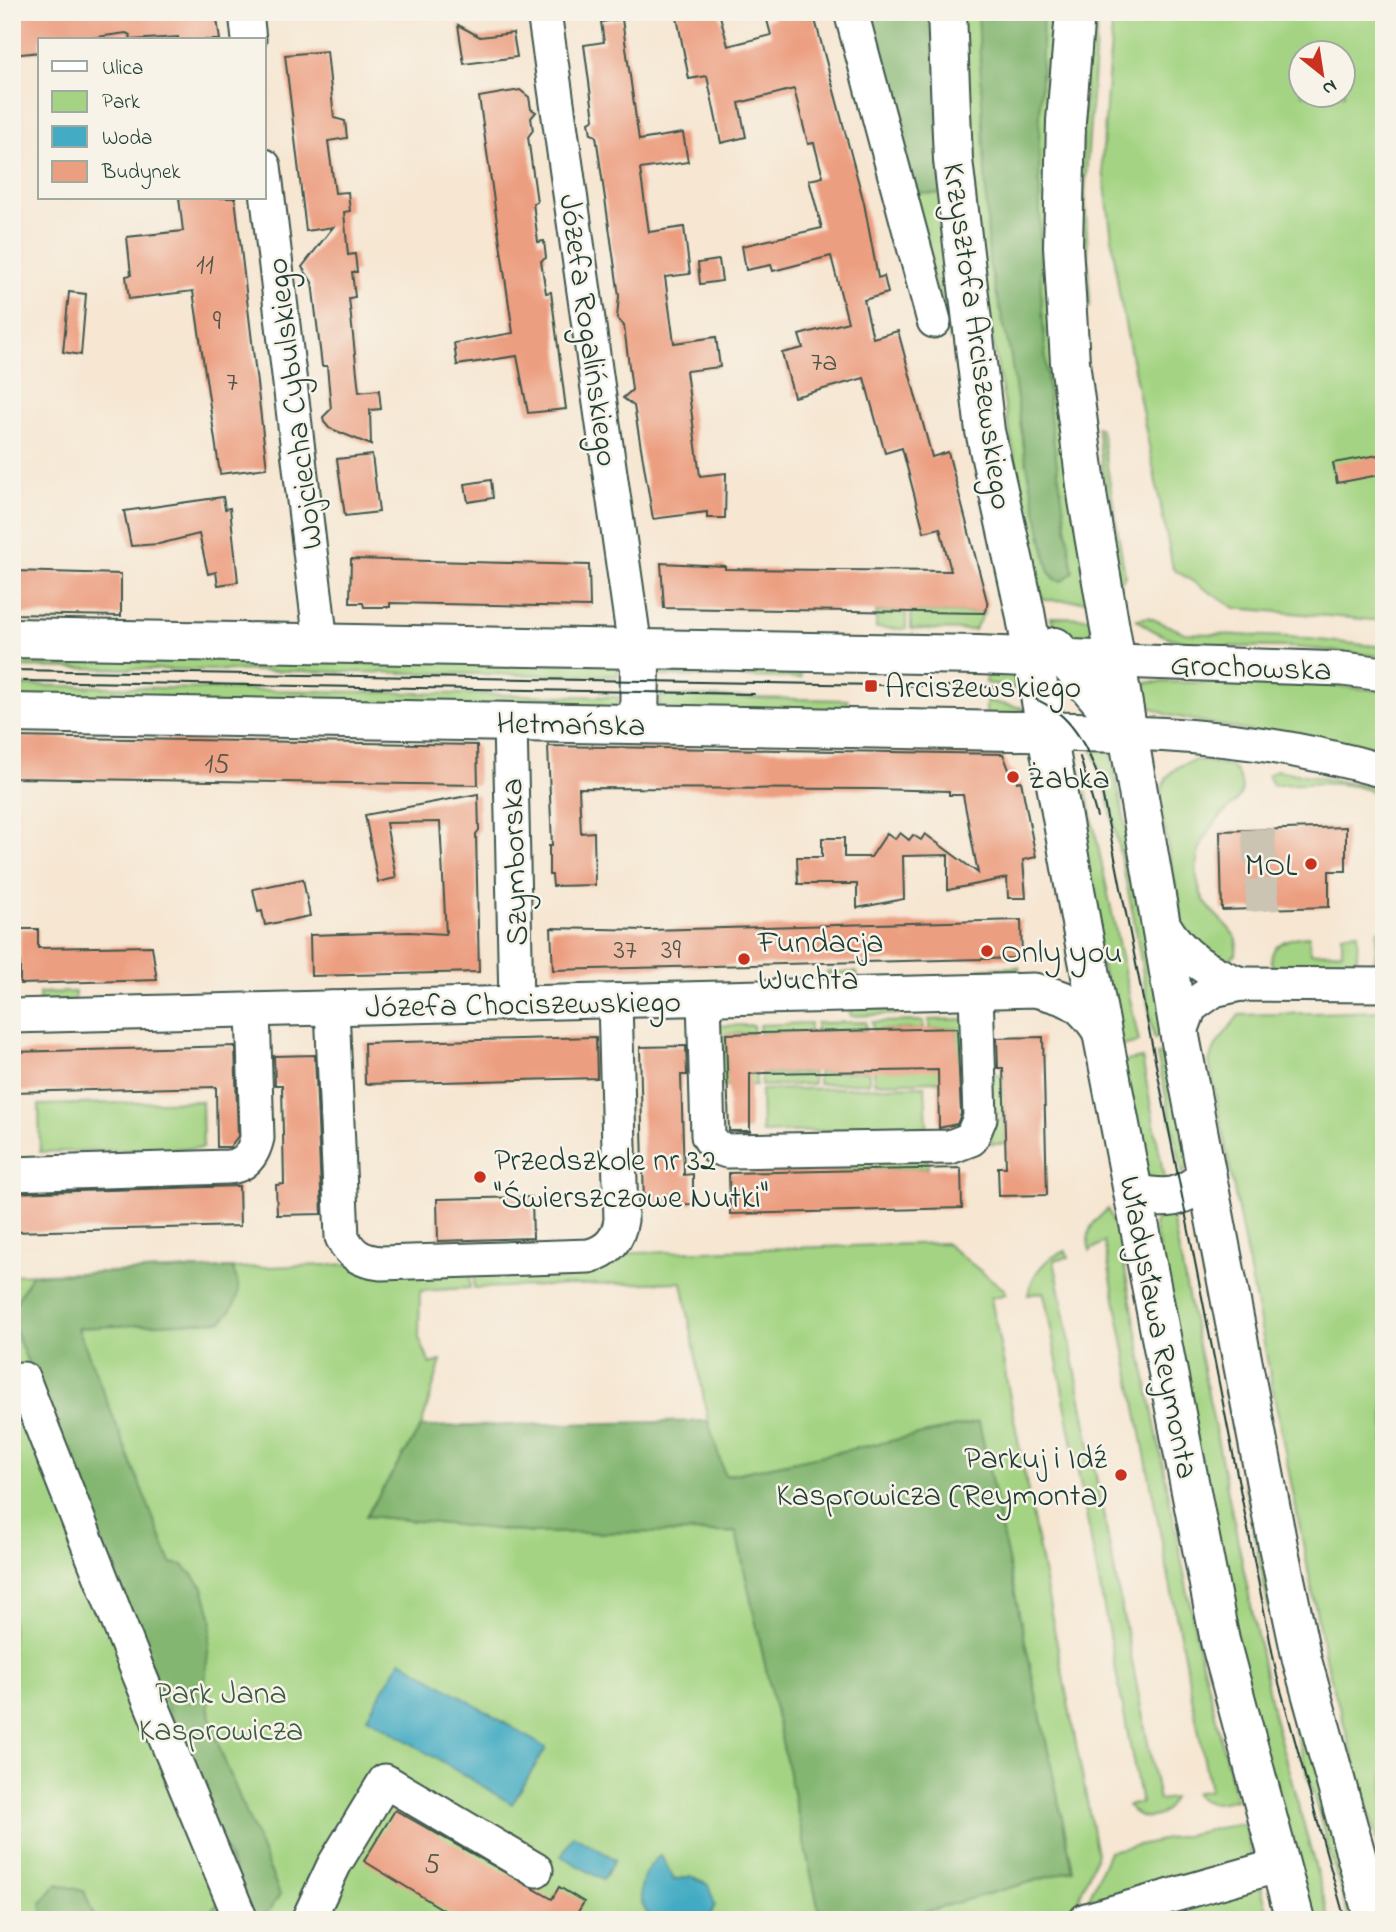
<svg xmlns="http://www.w3.org/2000/svg" width="1396" height="1932" font-family="'Indie Flower',sans-serif">
  <rect width="100%" height="100%" fill="#f7f3e8"/>
  <filter id="ink" filterUnits="userSpaceOnUse"><feTurbulence type="fractalNoise" baseFrequency=".0143" numOctaves="2"/><feDisplacementMap in="SourceGraphic" scale="14" xChannelSelector="R" yChannelSelector="G"/><feConvolveMatrix kernelMatrix="1 2 1 2 8 2 1 2 1" color-interpolation-filters="sRGB"/></filter>
  <filter id="wash" filterUnits="userSpaceOnUse"><feTurbulence type="fractalNoise" baseFrequency=".00686" numOctaves="4" result="noise"/><feDisplacementMap in="SourceGraphic" scale="28" xChannelSelector="R" yChannelSelector="G"/><feGaussianBlur stdDeviation="1.57" result="paint"/><feColorMatrix in="noise" values="0 0 0 0 0 0 0 0 0 0 0 0 0 0 0 0 0 1.4 0 .05"/><feComposite in="paint" operator="in"/></filter>
  <g filter="url(#wash)">
    <rect width="100%" height="100%" fill="#f6e6d2"/>
    <g fill="#a4d483" stroke="#62885c" stroke-width="2" fill-rule="evenodd">
      <polygon points="959,12 1063,12 1093,601 1043,600 1037,578 980,272"/>
      <polygon points="1088,12 1098,12 1085,192 1090,306 1088,308 1078,267"/>
      <path d="M1113,12H1384V621L1235,608L1173,569L1119,293L1102,161ZM1302,52H1344V94H1302Z"/>
      <polygon points="944,191 962,340 950,341 912,192 936,194"/>
      <polygon points="1097,427 1101,429 1125,576 1118,586"/>
      <polygon points="876,612 906,612 906,629 876,628"/>
      <polygon points="911,612 984,613 974,630 911,629"/>
      <path d="M1050,617L1094,618L1093,635L1085,642C1066,640 1058,635 1050,617Z"/>
      <path d="M1148,617L1185,633L1290,637L1384,647V657C1352,653 1320,649 1287,647C1238,645 1176,654 1137,619Z"/>
      <polygon points="12,651 618,660 618,676 12,667"/>
      <polygon points="660,661 800,666 801,678 659,676"/>
      <polygon points="987,666 1016,668 1022,689 986,683"/>
      <polygon points="1152,682 1317,684 1384,691 1384,758 1168,715 1142,703 1139,689 1145,683"/>
      <polygon points="12,685 618,697 617,712 12,701"/>
      <polygon points="660,696 848,700 849,715 659,712"/>
      <polygon points="986,701 1023,708 1020,713 986,717"/>
      <polygon points="1090,744 1110,747 1167,1036 1154,1039 1133,914 1104,780"/>
      <polygon points="1070,746 1085,784 1139,1042 1117,1047 1065,772"/>
      <path d="M1196,760L1231,766C1238,773 1245,785 1240,795C1238,801 1230,807 1226,811C1207,830 1193,851 1197,878C1202,913 1224,916 1237,940L1236,954L1224,963L1184,930L1161,812C1158,785 1168,766 1196,760Z"/>
      <path d="M1276,770L1384,789V798C1355,777 1306,785 1273,785L1268,775Z"/>
      <polygon points="1384,929 1384,972 1378,971 1374,963 1378,930"/>
      <path d="M1358,932L1357,958L1341,969H1273C1265,944 1289,937 1309,936L1310,953L1342,952V934Z"/>
      <polygon points="1019,967 1020,976 979,978 979,969"/>
      <polygon points="827,972 857,972 857,981 829,982"/>
      <polygon points="576,979 576,988 546,989 545,980"/>
      <polygon points="75,992 75,1001 39,1002 39,993"/>
      <polygon points="899,1006 899,1014 850,1016 850,1007"/>
      <polygon points="1384,1011 1384,1867 1325,1657 1209,1061 1217,1044 1239,1015"/>
      <polygon points="967,1019 974,1080 874,1083 874,1071 877,1070 958,1068 957,1028 929,1029 929,1020"/>
      <polygon points="923,1021 923,1029 873,1030 872,1022"/>
      <polygon points="866,1022 866,1030 816,1032 816,1023"/>
      <polygon points="810,1023 810,1032 760,1033 759,1025"/>
      <polygon points="753,1025 754,1033 726,1034 727,1074 756,1074 756,1085 712,1086 710,1026"/>
      <polygon points="1170,1052 1190,1162 1183,1175 1157,1055"/>
      <polygon points="1142,1058 1165,1183 1151,1179 1145,1173 1121,1062"/>
      <polygon points="869,1071 869,1083 818,1084 818,1073 821,1072"/>
      <polygon points="813,1073 813,1084 761,1086 761,1074"/>
      <polygon points="989,1074 1004,1074 1004,1114 990,1114"/>
      <polygon points="925,1086 927,1127 762,1133 761,1090"/>
      <polygon points="202,1101 203,1148 40,1152 39,1105"/>
      <polygon points="991,1119 1004,1119 1005,1144 991,1144"/>
      <polygon points="928,1159 928,1168 875,1170 875,1160"/>
      <polygon points="871,1160 871,1170 818,1171 818,1162"/>
      <polygon points="814,1162 814,1171 763,1173 763,1163"/>
      <polygon points="1170,1207 1273,1714 1330,1920 1308,1920 1252,1719 1154,1225 1157,1217"/>
      <path d="M1108,1209L1119,1240L1199,1650L1236,1799C1220,1803 1206,1808 1194,1793L1210,1790L1104,1242L1090,1251C1084,1230 1093,1222 1108,1209Z"/>
      <polygon points="1190,1210 1197,1215 1360,1920 1349,1920 1289,1709"/>
      <polygon points="945,1243 1005,1290 1006,1294 991,1298 1097,1854 1072,1915 1055,1920 895,1920 1073,1870 979,1423 724,1476 708,1421 682,1282 474,1288 474,1265 607,1254"/>
      <path d="M1066,1251L1069,1257L1054,1260L1159,1800L1173,1798C1165,1819 1142,1825 1127,1806L1141,1803L1045,1298L1043,1292L1028,1295C1031,1275 1046,1256 1066,1251Z"/>
      <polygon points="358,1264 470,1266 470,1288 420,1291 419,1338 430,1364 441,1361 421,1427 366,1516 534,1533 736,1532 821,1920 12,1920 12,1275"/>
      <polygon points="1238,1824 1244,1824 1254,1863 1083,1912 1109,1851"/>
      <polygon points="1258,1877 1270,1920 1106,1920"/>
    </g>
    <g fill="#83b671" stroke="#517a52" stroke-width="2">
      <polygon points="865,12 934,12 944,191 937,194 912,192"/>
      <polygon points="978,12 1043,12 1039,144 1041,293 1050,417 1073,572 1062,581 1056,580 1049,572 1025,456 1010,352 989,262"/>
      <path d="M232,1268C244,1292 239,1301 222,1321L78,1328L171,1563L183,1565L203,1587L212,1619L205,1680L210,1717L222,1755L280,1894C274,1905 267,1916 254,1920L12,1324V1310L31,1275Z"/>
      <polygon points="708,1421 725,1476 979,1422 1073,1870 895,1920 821,1920 736,1532 534,1533 366,1516 421,1427"/>
      <polygon points="57,1884 84,1891 96,1920 43,1920 41,1903"/>
      <polygon points="221,1901 229,1920 199,1920"/>
    </g>
    <g fill="#43abc3" stroke="#31747c" stroke-width="2">
      <polygon points="401,1660 546,1748 512,1804 367,1717"/>
      <polygon points="573,1835 615,1859 603,1880 561,1856"/>
      <path d="M661,1855L674,1880L691,1876L708,1885L715,1905L708,1920H652C633,1898 639,1872 661,1855Z"/>
    </g>
    <g id="blocks">
      <g fill="#ec9e80">
        <polygon points="12,12 216,12 220,40 178,40 178,37 131,40 130,35 126,33 76,40 40,40 40,52 12,55"/>
        <polygon points="676,12 719,12 728,46 771,35 767,20 774,18 772,12 813,12 864,203 878,278 884,276 888,293 864,300 873,338 898,331 932,457 948,452 988,605 984,613 664,608 661,563 725,566 725,569 951,571 940,528 924,532 902,448 885,453 864,378 794,397 782,353 803,348 799,335 848,322 831,256 773,271 771,265 746,270 742,246 822,228 809,180 823,177 814,143 808,144 794,89 739,103 746,137 721,143 707,76 689,79"/>
        <polygon points="622,19 639,140 683,133 688,162 640,169 649,232 684,227 690,274 665,277 674,343 716,337 720,367 686,371 700,476 726,473 725,518 707,518 707,512 653,519 634,406 623,398 632,390 624,326 617,318 619,296 596,136 591,134 589,122 594,119 584,45 604,42 601,22"/>
        <polygon points="458,25 480,37 513,33 517,57 464,64"/>
        <polygon points="327,51 334,118 345,121 347,138 328,141 335,193 348,192 350,211 344,212 348,255 355,254 357,272 352,272 355,297 349,298 359,392 379,390 381,409 370,410 371,445 329,428 324,422 323,417 331,409 327,366 322,366 312,282 302,267 333,227 306,231 285,55"/>
        <polygon points="520,90 529,97 531,109 536,112 531,118 533,130 528,137 537,202 533,203 538,242 544,241 546,258 541,261 546,293 551,292 566,409 528,413 517,356 457,365 454,343 513,333 479,97"/>
        <polygon points="179,198 235,198 267,468 220,474 193,291 129,299 126,276 131,275 127,237 183,231"/>
        <polygon points="719,260 722,281 700,284 698,263"/>
        <polygon points="69,292 86,294 81,355 63,352"/>
        <polygon points="1384,454 1384,474 1337,483 1333,463"/>
        <polygon points="372,455 379,512 345,516 337,459"/>
        <polygon points="491,480 493,498 468,502 465,484"/>
        <polygon points="223,497 225,509 230,508 238,582 218,585 216,572 208,574 199,534 159,544 131,546 124,511"/>
        <polygon points="351,559 589,565 590,607 390,603 390,607 364,607 363,603 350,603"/>
        <polygon points="12,571 121,574 121,616 12,614"/>
        <polygon points="12,737 477,745 478,785 12,778"/>
        <polygon points="548,746 1003,754 1010,772 1015,771 1017,782 1021,781 1036,857 1023,860 1026,898 1008,898 1007,878 948,890 948,855 903,856 904,899 857,908 857,884 798,884 797,857 822,857 822,838 844,838 844,857 871,857 887,833 895,839 900,833 909,840 913,835 921,840 925,834 978,873 963,795 949,795 949,791 873,789 579,788 581,833 594,832 595,885 553,886 552,875 549,875 549,846 552,846"/>
        <polygon points="478,794 479,830 476,834 479,972 311,976 310,935 409,932 446,934 440,822 386,823 396,878 378,882 365,815"/>
        <polygon points="1346,827 1346,871 1329,871 1329,907 1222,910 1220,831"/>
        <polygon points="303,879 310,916 265,925 262,911 258,912 253,889"/>
        <polygon points="1021,920 1022,958 553,970 552,951 551,928 649,930"/>
        <polygon points="20,929 38,929 38,948 152,946 157,980 20,984"/>
        <polygon points="957,1028 961,1114 957,1124 939,1128 938,1070 764,1073 750,1074 750,1131 729,1131 726,1034"/>
        <polygon points="596,1037 597,1078 365,1084 364,1043"/>
        <polygon points="1043,1037 1047,1195 999,1196 998,1167 1006,1167 1003,1068 998,1068 997,1038"/>
        <polygon points="235,1046 238,1136 230,1147 217,1147 216,1087 12,1092 12,1052"/>
        <polygon points="686,1046 687,1075 681,1075 684,1175 693,1174 693,1204 644,1205 640,1047"/>
        <polygon points="315,1055 322,1214 277,1215 276,1185 284,1184 282,1085 275,1085 274,1056"/>
        <polygon points="961,1168 962,1208 730,1214 729,1173"/>
        <polygon points="239,1186 240,1226 12,1232 12,1193"/>
        <polygon points="532,1197 533,1238 438,1241 437,1199"/>
        <polygon points="395,1810 552,1899 559,1887 584,1902 573,1920 457,1918 364,1861"/>
      </g>
    </g>
  </g>
  <g filter="url(#ink)">
    <use href="#blocks" fill-opacity="0" stroke="#3f564c" stroke-width="2"/>
    <g fill="none" stroke-linecap="round" stroke-linejoin="round">
      <polyline stroke="#cbc4b2" stroke-width="33" stroke-dasharray="33 17" stroke-linecap="butt" points="1258,829 1263,911"/>
      <defs>
        <g id="minor">
          <polyline points="246,12 249,40"/>
          <polyline points="544,12 635,648"/>
          <polyline points="851,12 934,321"/>
          <polyline points="264,166 321,643"/>
          <polyline points="1118,661 1343,669 1384,674"/>
          <polyline points="510,722 516,1003"/>
          <path d="M1129,733C1219,736 1296,746 1384,771"/>
          <path d="M1163,924C1182,956 1207,972 1241,984"/>
          <polyline points="704,999 708,1136 715,1147 727,1151 950,1147 971,1139 980,1118 976,992"/>
          <path d="M332,1008L342,1237C351,1255 361,1261 381,1263L589,1256C608,1251 618,1240 621,1220L615,1001"/>
          <path d="M12,1016L1034,990C1072,999 1080,1002 1102,1035"/>
          <polyline points="1180,1034 1190,1007 1214,990 1241,984 1384,985"/>
          <path d="M12,1174L227,1167C245,1166 253,1155 257,1138L253,1010"/>
          <polyline points="12,1380 23,1379 139,1674 241,1920"/>
          <polyline points="308,1920 334,1865 385,1781 536,1870"/>
          <polyline points="1086,1920 1280,1865"/>
        </g>
        <g id="major">
          <polyline points="947,12 953,160 985,431 1025,612 1083,934 1220,1641 1295,1920"/>
          <polyline points="1075,12 1066,121 1063,246 1070,362 1088,500 1181,1042 1278,1546 1302,1660 1374,1920"/>
          <polyline points="12,638 978,655 1118,661"/>
          <polyline points="1055,647 1129,733"/>
          <polyline points="635,648 640,667 639,724"/>
          <polyline points="12,713 1129,733"/>
          <path d="M1134,1194C1168,1200 1180,1200 1207,1177"/>
        </g>
      </defs>
      <use href="#minor" stroke="#3f564c" stroke-width="37"/>
      <use href="#major" stroke="#3f564c" stroke-width="42"/>
      <use href="#minor" stroke="#fff" stroke-width="33"/>
      <use href="#major" stroke="#fff" stroke-width="38"/>
      <g stroke="#1f3d34" stroke-width="2">
        <path d="M12,670L993,687C1056,697 1080,724 1100,782L1277,1676L1345,1920"/>
        <polyline points="23,681 754,694"/>
        <polyline points="1080,757 1097,817"/>
      </g>
    </g>
  </g>
  <g fill="#c8321e" stroke="#f7f3e8" stroke-width="2.5">
    <rect x="864" y="679" width="14" height="14" rx="3.5"/>
    <circle cx="1013" cy="777" r="7"/>
    <circle cx="1311" cy="864" r="7"/>
    <circle cx="987" cy="951" r="7"/>
    <circle cx="744" cy="959" r="7"/>
    <circle cx="480" cy="1177" r="7"/>
    <circle cx="1121" cy="1475" r="7"/>
  </g>
  <g text-anchor="middle" stroke-width="5" stroke-linejoin="round" paint-order="stroke">
    <g font-size="28" fill="#525547">
      <text x="205" y="273">11</text>
      <text x="217" y="329">9</text>
      <text x="824" y="370">7a</text>
      <text x="232" y="390">7</text>
      <text x="217" y="772">15</text>
      <text x="625" y="958">37</text>
      <text x="671" y="958">39</text>
      <text x="432" y="1872">5</text>
    </g>
    <g font-size="32" fill="#1f3d34" stroke="#f7f3e8">
      <text transform="translate(590 330) rotate(82)" y="11">Józefa Rogalińskiego</text>
      <text transform="translate(979 336) rotate(82)" y="11">Krzysztofa Arciszewskiego</text>
      <text transform="translate(293 404) rotate(-97)" y="11">Wojciecha Cybulskiego</text>
      <text transform="translate(1251 666) rotate(2)" y="11">Grochowska</text>
      <text transform="translate(571 723) rotate(1)" y="11">Hetmańska</text>
      <text transform="translate(513 862) rotate(-92)" y="11">Szymborska</text>
      <text transform="translate(523 1003) rotate(-1)" y="11">Józefa Chociszewskiego</text>
      <text transform="translate(1160 1327) rotate(79)" y="11">Władysława Reymonta</text>
    </g>
    <g font-size="32" fill="#1f3d34" stroke="#f7f3e8" text-anchor="start">
      <text x="885" y="697">Arciszewskiego</text>
      <text x="1027" y="788">Żabka</text>
      <text x="1297" y="875" text-anchor="end">MOL</text>
      <text x="758" y="952">Fundacja<tspan x="758" dy="37">Wuchta</tspan></text>
      <text x="1001" y="962">Only you</text>
      <text x="494" y="1170">Przedszkole nr 32<tspan x="494" dy="37">"Świerszczowe Nutki"</tspan></text>
      <text x="1107" y="1468" text-anchor="end">Parkuj i Idź<tspan x="1107" dy="37">Kasprowicza (Reymonta)</tspan></text>
    </g>
    <g font-size="32" fill="#3a5b44" stroke="#f7f3e8">
      <text x="221" y="1703">Park Jana<tspan x="221" dy="37">Kasprowicza</tspan></text>
    </g>
  </g>
  <rect width="1396" height="1932" fill="none" stroke="#f7f3e8" stroke-width="42"/>
  <rect x="38" y="38" width="228" height="161" fill="#f7f3e8" stroke="#a1aaa0" stroke-width="2"/>
  <rect x="52" y="61" width="35" height="10" fill="#ffffff" stroke="#a1aaa0" stroke-width="2"/>
  <text x="102" y="74" font-size="21" fill="#1f3d34">Ulica</text>
  <rect x="52" y="91" width="35" height="21" fill="#a4d483" stroke="#a1aaa0" stroke-width="2"/>
  <text x="102" y="108" font-size="21" fill="#1f3d34">Park</text>
  <rect x="52" y="126" width="35" height="21" fill="#43abc3" stroke="#a1aaa0" stroke-width="2"/>
  <text x="102" y="144" font-size="21" fill="#1f3d34">Woda</text>
  <rect x="52" y="161" width="35" height="21" fill="#ec9e80" stroke="#a1aaa0" stroke-width="2"/>
  <text x="102" y="178" font-size="21" fill="#1f3d34">Budynek</text>
  <g transform="translate(1322 74) rotate(150)"><circle r="33" fill="#f7f3e8" stroke="#a1aaa0" stroke-width="2"/>
  <path d="M0-5L12 26L0 18L-12 26Z" fill="#c8321e"/>
  <text y="-10" font-size="19" font-weight="bold" text-anchor="middle" fill="#1f3d34">N</text>
  </g>
</svg>
